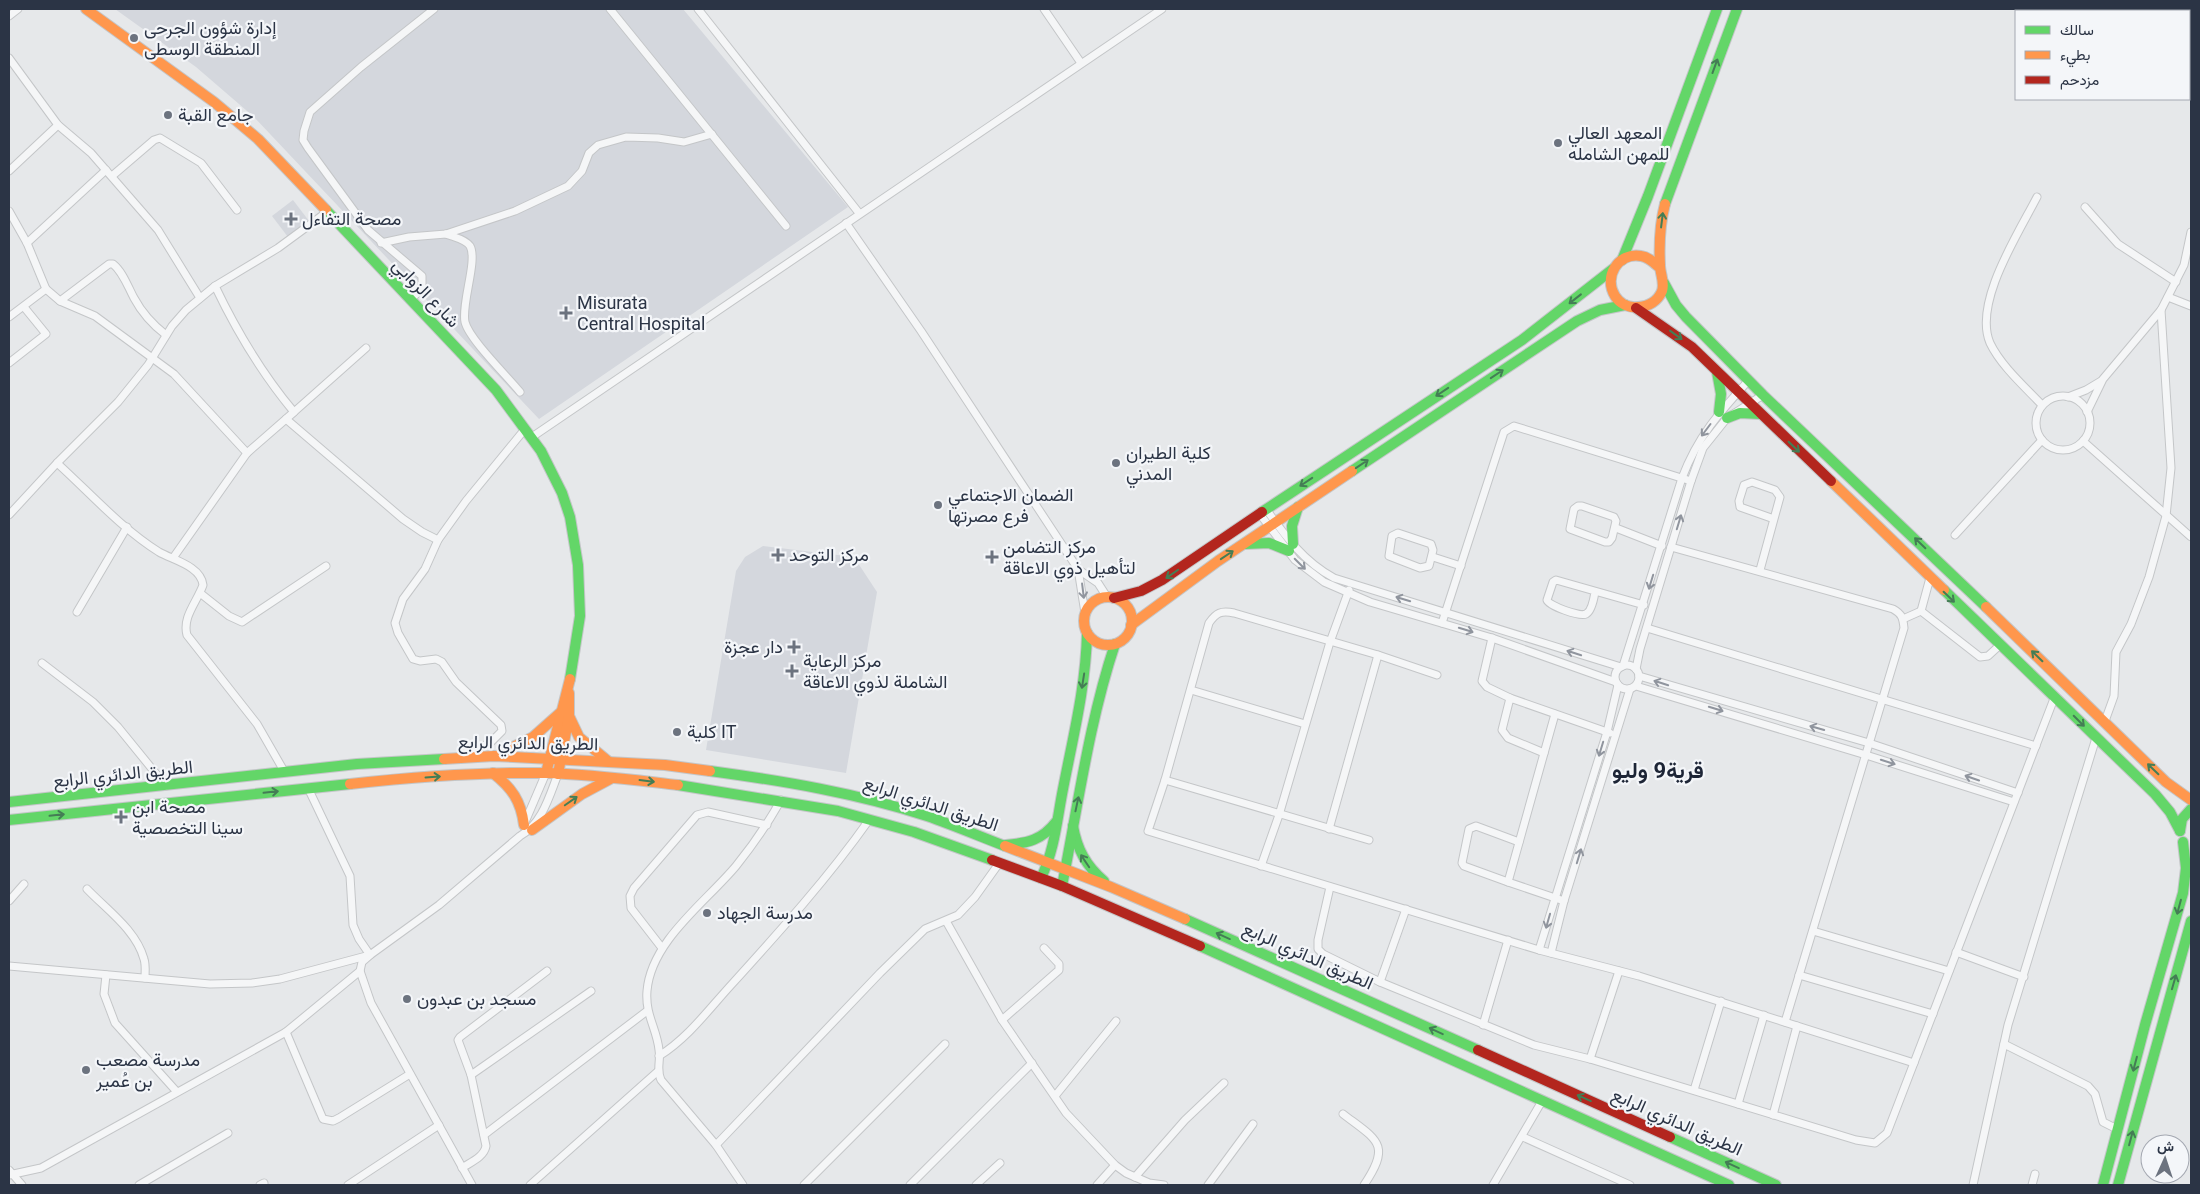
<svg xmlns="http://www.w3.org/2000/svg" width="2200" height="1194" font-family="Roboto,Vazirmatn,sans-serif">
  <rect width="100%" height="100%" fill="#e6e8ea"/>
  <g fill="#d4d7dd">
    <polygon points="115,9 683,9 848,207 539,419 254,117 196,67"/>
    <polygon points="293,200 309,221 288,237 272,216"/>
    <polygon points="763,546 854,557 877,592 846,773 706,750 736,571 745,557"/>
  </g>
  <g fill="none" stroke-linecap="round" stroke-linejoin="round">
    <defs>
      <g id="street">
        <polyline points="610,9 786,226"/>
        <polyline points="698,9 859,213"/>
        <polyline points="1044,9 1081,63"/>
        <polyline points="2163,9 2165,11"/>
        <polyline points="9,16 18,9"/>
        <polyline points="2189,46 2191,49"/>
        <polyline points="9,58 58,125 91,153 158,230 200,298"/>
        <polyline points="9,171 58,125"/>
        <polyline points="112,176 154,140 160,138 201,163 237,210"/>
        <path d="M2037,197C2018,234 1973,303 1990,343C2001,366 2025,387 2042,405"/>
        <polyline points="2085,207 2118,244 2176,282"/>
        <polyline points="9,211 27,243 46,289"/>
        <polyline points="846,223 921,331 1078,569 1085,613"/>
        <path d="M446,234C453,237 465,239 470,246C478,260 461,304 465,322C469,339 508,377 520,392"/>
        <polyline points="27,243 106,170"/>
        <polyline points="381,243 409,237 446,234 515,211 568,186 582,171 589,153 598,145 626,137 658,138 684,142 712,134"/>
        <path d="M215,286C236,330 263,375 294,412L247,453"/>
        <polyline points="2168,297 2191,306"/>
        <polyline points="410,300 422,289 422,276 368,230 308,148 303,140 304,131 310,112 361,67 434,9"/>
        <path d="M60,301L109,264H113C123,272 128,287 134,298C142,313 153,325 166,335"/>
        <polyline points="9,317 46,289 60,301 95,316 174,374 247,453 173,558"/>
        <polyline points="9,363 46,334 24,307"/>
        <circle cx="2063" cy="423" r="27"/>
        <polyline points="2068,397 2086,390 2101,381"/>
        <polyline points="294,412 366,348"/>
        <polyline points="2087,412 2103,379 2161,310 2184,265 2191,232"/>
        <polyline points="286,419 403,519 422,532 438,540 466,501 525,429"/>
        <polyline points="532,437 1162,9"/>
        <polyline points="2083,441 2191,537"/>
        <path d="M57,463C90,493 121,528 159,552C173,560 201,566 203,585C197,602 182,617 187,635L257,724L284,771"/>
        <polygon points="1578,506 1582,506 1614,517 1616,521 1612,538 1609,542 1605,542 1570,529 1574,509"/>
        <path d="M1266,509C1285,536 1304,562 1334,578L1621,667"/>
        <polyline points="1259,513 1295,560 1324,582 1370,602 1492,638 1616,682"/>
        <polyline points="9,515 57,463 118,402 148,365 172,326 186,310 215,286 278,248 327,212"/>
        <polyline points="1616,528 1662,546"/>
        <polygon points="1398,533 1431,544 1433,550 1429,566 1420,568 1389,556 1392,536"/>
        <polyline points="1955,535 2042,440"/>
        <polyline points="438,540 425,569 403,599 395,623 398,633 413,659 420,661 436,659 442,662 456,682 501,725 502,731 491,742 466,755"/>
        <path d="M1671,547L1893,609C1902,614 1903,618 1904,628L1785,1022"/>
        <polyline points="1433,557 1461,566"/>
        <polyline points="1079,570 1098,583 1107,597"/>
        <polyline points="1760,570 1780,497 1775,490 1752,482 1744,485 1739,501 1740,507 1774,519"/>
        <path d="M1595,592C1594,598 1592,611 1586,614C1580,617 1549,606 1547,600L1553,582L1556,580L1644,605"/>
        <polyline points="200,593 229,616 242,622 326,566"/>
        <polyline points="1921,611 1980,657 1988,656 2000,645"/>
        <polyline points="1921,611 1930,578"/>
        <polyline points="77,612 127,527"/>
        <polyline points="1903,619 1921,611"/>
        <polyline points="1442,623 1504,432 1514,426 1691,481"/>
        <polyline points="1647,628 2036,746"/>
        <polyline points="1492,638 1482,681 1487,687 1510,698"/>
        <polyline points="42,663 93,702 118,727 166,786"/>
        <circle cx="1627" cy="677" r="12"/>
        <path d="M1623,666L1682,478C1698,436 1719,413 1749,380"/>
        <polyline points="1636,669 1640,649 1691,481 1703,448 1727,418 1763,395"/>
        <path d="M1437,675L1378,655L1234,613C1221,610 1216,613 1209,623L1165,780L1148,831L1539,950L1639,976L1914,1063"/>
        <polyline points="1639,676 1869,743 2018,793"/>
        <polyline points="1636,686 1866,755 2014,802"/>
        <polyline points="1191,690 1305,724"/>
        <polyline points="1555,714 1508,882 1564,901"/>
        <polyline points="2105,721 2114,696 2116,652 2131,624 2149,577 2166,516 2171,468 2161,310"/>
        <polyline points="1544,753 1508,738 1502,730 1510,698 1610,733"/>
        <polyline points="1165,780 1369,840"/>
        <polyline points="525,822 546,773"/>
        <polyline points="1329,829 1378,655"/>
        <polyline points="1261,866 1279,815 1330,642 1349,590"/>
        <polyline points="1508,882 1464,866 1462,863 1469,829 1476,826 1519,842"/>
        <polyline points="1330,887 1318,940 1318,949 1323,954 1380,982 1534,1045 1590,1059 1856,1140 1875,1143 1887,1133 2055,696"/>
        <path d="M87,889C107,910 136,930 144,959C146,965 145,972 145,978"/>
        <polyline points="9,901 24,884"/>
        <polyline points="946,921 1002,1020 1066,1113 1115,1165 1126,1173 1149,1183 1164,1185"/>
        <polyline points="1813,931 1949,971"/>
        <polyline points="662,948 631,908 630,896 634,888 697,815 708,812 767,825"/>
        <polyline points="1539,950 1607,732 1618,685"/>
        <polyline points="1956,952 2024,977"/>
        <polyline points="1551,953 1564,901 1630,689"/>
        <path d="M9,966L210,984L252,983L280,979L370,955L439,905L520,836C542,824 549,797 558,774"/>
        <polyline points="360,971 371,1003 472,1185"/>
        <polyline points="106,975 104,994 115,1023 177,1092"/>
        <polyline points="1799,975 1933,1014"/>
        <polyline points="1380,982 1406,909"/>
        <polyline points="1002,1020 1059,970 1059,964 1044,948"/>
        <polyline points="1483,1025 1508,940"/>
        <polyline points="286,1032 323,1119 333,1121 339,1118 410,1074"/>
        <polyline points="2004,1044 2088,1086 2095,1094 2103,1122 2117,1129"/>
        <path d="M659,1056C688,1038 709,1009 732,984C780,931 828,878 869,820"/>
        <polyline points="1590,1059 1619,971"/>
        <polyline points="471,1075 591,991"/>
        <polyline points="1694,1090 1721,1001"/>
        <polyline points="1055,1096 1116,1021"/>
        <polyline points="1738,1104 1764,1015"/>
        <path d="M1343,1114C1377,1140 1392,1144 1364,1185"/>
        <polyline points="1773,1115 1797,1026"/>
        <polyline points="484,1135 647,1011"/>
        <polyline points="1523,1137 1630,1185"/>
        <polyline points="716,1145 880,973 925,929 958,915 975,897 1000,862"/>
        <path d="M462,1168C471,1162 484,1157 486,1146L471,1075L458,1040L460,1037L547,971"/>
        <polyline points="9,1170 22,1185"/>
        <polyline points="9,1175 41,1168 286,1032 360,971 362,962 370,955 359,939 353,925 350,876 308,788"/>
        <polyline points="1135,1177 1185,1120 1224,1083"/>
        <polyline points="139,1185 228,1133"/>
        <polyline points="260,1185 264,1183"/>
        <polyline points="348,1185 439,1125"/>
        <polyline points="530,1185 657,1072"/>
        <path d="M743,1185L716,1145L661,1080C656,1069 661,1061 659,1050C657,1029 645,1015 647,991C651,941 706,902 736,866C753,845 768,823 781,800"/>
        <polyline points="804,1185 945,1044"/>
        <polyline points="910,1185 1032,1063"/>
        <polyline points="976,1185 1000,1163"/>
        <polyline points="1097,1185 1115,1165"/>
        <polyline points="1208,1185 1253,1124"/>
        <polyline points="1493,1185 1542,1101"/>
        <polyline points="1973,1185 2008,1025 2096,738"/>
        <polyline points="2032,1185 2035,1174"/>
      </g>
      <g id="fast">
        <polyline points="1665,204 1737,9"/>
        <polyline points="326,210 496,390 541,451 562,493 570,517 578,565 580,616 570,679"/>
        <polyline points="1622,260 1648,196 1717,9"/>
        <polyline points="1664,283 1676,305 1686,317 1763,395 1986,607"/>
        <polyline points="1717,372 1721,394 1719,412"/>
        <polyline points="1727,418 1740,413 1760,414"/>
        <polyline points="1352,471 1577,321 1600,310 1625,305"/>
        <polyline points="1262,512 1522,340 1613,269"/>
        <polyline points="1245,544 1269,543 1289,551"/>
        <polyline points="1293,544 1292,526 1298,507"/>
        <polyline points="1944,590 2155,794 2170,812 2180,831"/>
        <path d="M710,771C784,781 856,793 927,816C953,825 979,836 1005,846"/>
        <polyline points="678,785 838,811 914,832 992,860"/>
        <polyline points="9,802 357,764 444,759"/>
        <polyline points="9,820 350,784"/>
        <path d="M1073,826C1077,849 1086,866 1104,881"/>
        <polyline points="2180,831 2182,819 2191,809"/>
        <path d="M1006,845C1028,843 1042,840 1056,822"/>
        <path d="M1041,878C1055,849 1057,819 1063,789C1073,737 1086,686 1087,633"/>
        <path d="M1062,886C1078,806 1089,722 1115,644"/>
        <polyline points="1185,919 1478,1050"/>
        <polyline points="1200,946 1729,1185"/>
        <polyline points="1670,1137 1776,1185"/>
        <polyline points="2103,1185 2145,1025 2183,893 2186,868 2183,842"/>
        <polyline points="2118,1185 2191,921"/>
      </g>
      <g id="slow">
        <polyline points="86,9 214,102 258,139 326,210"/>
        <path d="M1660,268C1654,263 1649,257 1641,256C1618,252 1603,277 1615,296C1620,304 1629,308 1638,307C1648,307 1658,301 1662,291C1665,282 1660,274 1660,265C1659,245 1660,223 1665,204"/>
        <polyline points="1831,481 1944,590"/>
        <circle cx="1108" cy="621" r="24"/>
        <polyline points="1986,607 2166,782 2191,800"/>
        <polyline points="1131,625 1218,561 1352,471"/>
        <polyline points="569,716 579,737 608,761"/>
        <polyline points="501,753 533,737 560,713"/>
        <polyline points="444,759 494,756 665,765 710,771"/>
        <path d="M493,773C512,788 521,801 524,825"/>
        <polyline points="546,773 570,679"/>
        <polyline points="558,774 569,716 569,693"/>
        <path d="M350,784C414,777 480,772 545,773C589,774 634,780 678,785"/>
        <polyline points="532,830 582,794 612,778"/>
        <polyline points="1005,846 1111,887 1185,919"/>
      </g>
      <g id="jam">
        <polyline points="1636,308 1692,347 1831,481"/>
        <polyline points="1114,598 1141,591 1162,580 1262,512"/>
        <polyline points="992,860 1062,886 1200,946"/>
        <polyline points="1478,1050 1670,1137"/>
      </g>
    </defs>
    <use href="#street" stroke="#c4c6c8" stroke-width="9"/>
    <use href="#fast" stroke="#c4c6c8" stroke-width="12"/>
    <use href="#slow" stroke="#c4c6c8" stroke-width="12"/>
    <use href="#jam" stroke="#c4c6c8" stroke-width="12"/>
    <use href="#street" stroke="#f5f6f7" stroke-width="7"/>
    <use href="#fast" stroke="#63d668" stroke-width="10"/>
    <use href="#slow" stroke="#ff974d" stroke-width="10"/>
    <use href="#jam" stroke="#b3261e" stroke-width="10"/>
  </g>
  <defs><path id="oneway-shaft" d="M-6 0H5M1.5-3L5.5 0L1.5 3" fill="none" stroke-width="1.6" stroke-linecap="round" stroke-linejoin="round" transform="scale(1.25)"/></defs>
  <g stroke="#447d55">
    <use href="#oneway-shaft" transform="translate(1715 66) rotate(-70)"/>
    <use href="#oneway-shaft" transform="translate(1662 220) rotate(-83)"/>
    <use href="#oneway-shaft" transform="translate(1575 299) rotate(142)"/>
    <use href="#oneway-shaft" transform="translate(1676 335) rotate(36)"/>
    <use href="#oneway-shaft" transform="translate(1497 374) rotate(-34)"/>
    <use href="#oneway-shaft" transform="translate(1442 392) rotate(146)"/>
    <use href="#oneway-shaft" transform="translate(1794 447) rotate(44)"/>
    <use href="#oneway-shaft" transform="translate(1362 464) rotate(-34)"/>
    <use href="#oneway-shaft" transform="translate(1306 482) rotate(146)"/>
    <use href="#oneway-shaft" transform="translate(1920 543) rotate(-136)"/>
    <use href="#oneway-shaft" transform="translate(1227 555) rotate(-34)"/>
    <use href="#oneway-shaft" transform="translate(1172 574) rotate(145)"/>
    <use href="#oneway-shaft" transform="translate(1949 597) rotate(44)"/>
    <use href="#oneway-shaft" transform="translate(2037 656) rotate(-136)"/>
    <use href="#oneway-shaft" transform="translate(1083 681) rotate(99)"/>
    <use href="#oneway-shaft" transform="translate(2079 721) rotate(45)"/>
    <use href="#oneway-shaft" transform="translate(2153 769) rotate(-136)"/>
    <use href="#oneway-shaft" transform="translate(433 777) rotate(-4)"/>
    <use href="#oneway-shaft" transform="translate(647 781) rotate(7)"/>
    <use href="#oneway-shaft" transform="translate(271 792) rotate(-6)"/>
    <use href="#oneway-shaft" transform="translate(571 801) rotate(-35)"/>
    <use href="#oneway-shaft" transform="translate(1077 804) rotate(-78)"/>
    <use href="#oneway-shaft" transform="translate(57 815) rotate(-6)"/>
    <use href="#oneway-shaft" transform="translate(1085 861) rotate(-124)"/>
    <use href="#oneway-shaft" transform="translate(2179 907) rotate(105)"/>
    <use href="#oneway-shaft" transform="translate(1223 936) rotate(-156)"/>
    <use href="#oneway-shaft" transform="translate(2174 982) rotate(-74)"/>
    <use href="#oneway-shaft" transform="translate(1436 1031) rotate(-155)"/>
    <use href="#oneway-shaft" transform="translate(2135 1064) rotate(105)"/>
    <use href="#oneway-shaft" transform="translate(1584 1098) rotate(-156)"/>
    <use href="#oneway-shaft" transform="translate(2131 1138) rotate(-75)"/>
    <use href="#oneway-shaft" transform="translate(1732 1165) rotate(-155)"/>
  </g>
  <g stroke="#90959e">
    <use href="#oneway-shaft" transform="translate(1706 430) rotate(127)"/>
    <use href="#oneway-shaft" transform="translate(1679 522) rotate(-73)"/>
    <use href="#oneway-shaft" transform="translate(1300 564) rotate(45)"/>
    <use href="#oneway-shaft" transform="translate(1651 582) rotate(107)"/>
    <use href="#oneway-shaft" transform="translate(1083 591) rotate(83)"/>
    <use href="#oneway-shaft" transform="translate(1403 599) rotate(-163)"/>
    <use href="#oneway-shaft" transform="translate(1466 630) rotate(17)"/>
    <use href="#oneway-shaft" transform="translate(1574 653) rotate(-162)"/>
    <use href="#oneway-shaft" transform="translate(1661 683) rotate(-162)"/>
    <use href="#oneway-shaft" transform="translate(1716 709) rotate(17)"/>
    <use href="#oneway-shaft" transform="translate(1817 728) rotate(-164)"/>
    <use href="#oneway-shaft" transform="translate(1601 749) rotate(107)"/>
    <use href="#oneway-shaft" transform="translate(1888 762) rotate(18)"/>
    <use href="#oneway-shaft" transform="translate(1972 778) rotate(-161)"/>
    <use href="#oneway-shaft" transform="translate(1579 856) rotate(-73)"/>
    <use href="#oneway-shaft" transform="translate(1548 921) rotate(106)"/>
  </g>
  <g fill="#6c737f" stroke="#f4f6f9" stroke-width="2">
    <circle cx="134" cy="38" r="5"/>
    <circle cx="168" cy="115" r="5"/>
    <circle cx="1558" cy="143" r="5"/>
    <path d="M288.5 211.5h5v5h5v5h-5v5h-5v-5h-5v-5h5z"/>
    <path d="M563.5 305.5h5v5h5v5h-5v5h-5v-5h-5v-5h5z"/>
    <circle cx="1116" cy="463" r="5"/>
    <circle cx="938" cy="505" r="5"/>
    <path d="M775.5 547.5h5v5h5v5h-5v5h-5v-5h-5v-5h5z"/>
    <path d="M989.5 549.5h5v5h5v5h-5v5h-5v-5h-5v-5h5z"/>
    <path d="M791.5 639.5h5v5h5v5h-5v5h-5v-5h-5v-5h5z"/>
    <path d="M789.5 663.5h5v5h5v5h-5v5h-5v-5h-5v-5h5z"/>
    <circle cx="677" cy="732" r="5"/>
    <path d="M118.5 809.5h5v5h5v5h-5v5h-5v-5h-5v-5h5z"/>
    <circle cx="707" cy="913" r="5"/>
    <circle cx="407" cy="999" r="5"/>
    <circle cx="86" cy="1070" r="5"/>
  </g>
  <g text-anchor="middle" stroke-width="4.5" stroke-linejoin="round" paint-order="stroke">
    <g font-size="18" fill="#2b3445" stroke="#f4f6f9" text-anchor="start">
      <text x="144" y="34">إدارة شؤون الجرحى<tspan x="144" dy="21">المنطقة الوسطى</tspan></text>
      <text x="178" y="121">جامع القبة</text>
      <text x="1568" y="139">المعهد العالي<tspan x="1568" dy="21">للمهن الشامله</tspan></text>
      <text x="302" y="225">مصحة التفاءل</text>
      <text x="577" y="309">Misurata<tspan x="577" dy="21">Central Hospital</tspan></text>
      <text x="1126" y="459">كلية الطيران<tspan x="1126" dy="21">المدني</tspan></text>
      <text x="948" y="501">الضمان الاجتماعي<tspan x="948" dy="21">فرع مصرتها</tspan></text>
      <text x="1003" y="553">مركز التضامن<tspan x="1003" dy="21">لتأهيل ذوي الاعاقة</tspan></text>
      <text x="789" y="561">مركز التوحد</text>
      <text x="783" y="653" text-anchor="end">دار عجزة</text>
      <text x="803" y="667">مركز الرعاية<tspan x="803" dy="21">الشاملة لذوي الاعاقة</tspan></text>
      <text x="687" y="738">كلية IT</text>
      <text x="132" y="813">مصحة ابن<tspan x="132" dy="21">سينا التخصصية</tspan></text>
      <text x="717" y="919">مدرسة الجهاد</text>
      <text x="417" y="1005">مسجد بن عبدون</text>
      <text x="96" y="1066">مدرسة مصعب<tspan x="96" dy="21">بن عُمير</tspan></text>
    </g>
    <g font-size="18" fill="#2b3445" stroke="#f4f6f9">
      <text transform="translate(426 293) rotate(46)" y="6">شارع الزوابي</text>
      <text transform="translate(528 743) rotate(1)" y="6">الطريق الدائري الرابع</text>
      <text transform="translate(123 774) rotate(-6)" y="6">الطريق الدائري الرابع</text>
      <text transform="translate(931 804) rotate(18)" y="6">الطريق الدائري الرابع</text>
      <text transform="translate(1308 956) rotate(24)" y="6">الطريق الدائري الرابع</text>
      <text transform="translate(1677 1122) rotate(24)" y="6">الطريق الدائري الرابع</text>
    </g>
    <g font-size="22" font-weight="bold" fill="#1d2536" stroke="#f4f6f9">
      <text x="1658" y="778">قرية9 وليو</text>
    </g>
  </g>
  <rect width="2200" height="1194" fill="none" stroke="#2b3445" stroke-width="20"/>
  <rect x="2015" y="10" width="175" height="90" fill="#f4f6f9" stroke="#a4a8b1"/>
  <rect x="2025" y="26" width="25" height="8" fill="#63d668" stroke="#a4a8b1"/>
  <text x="2060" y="35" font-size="15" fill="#2b3445">سالك</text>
  <rect x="2025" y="51" width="25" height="8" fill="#ff974d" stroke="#a4a8b1"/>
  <text x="2060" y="60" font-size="15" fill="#2b3445">بطيء</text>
  <rect x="2025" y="76" width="25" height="8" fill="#b3261e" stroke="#a4a8b1"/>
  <text x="2060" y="85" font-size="15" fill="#2b3445">مزدحم</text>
  <g transform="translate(2165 1159) rotate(3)"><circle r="24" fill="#f4f6f9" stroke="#a4a8b1"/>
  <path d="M0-4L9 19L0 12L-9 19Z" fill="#6c737f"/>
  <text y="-8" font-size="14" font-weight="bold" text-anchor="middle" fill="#2b3445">ش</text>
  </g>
</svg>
